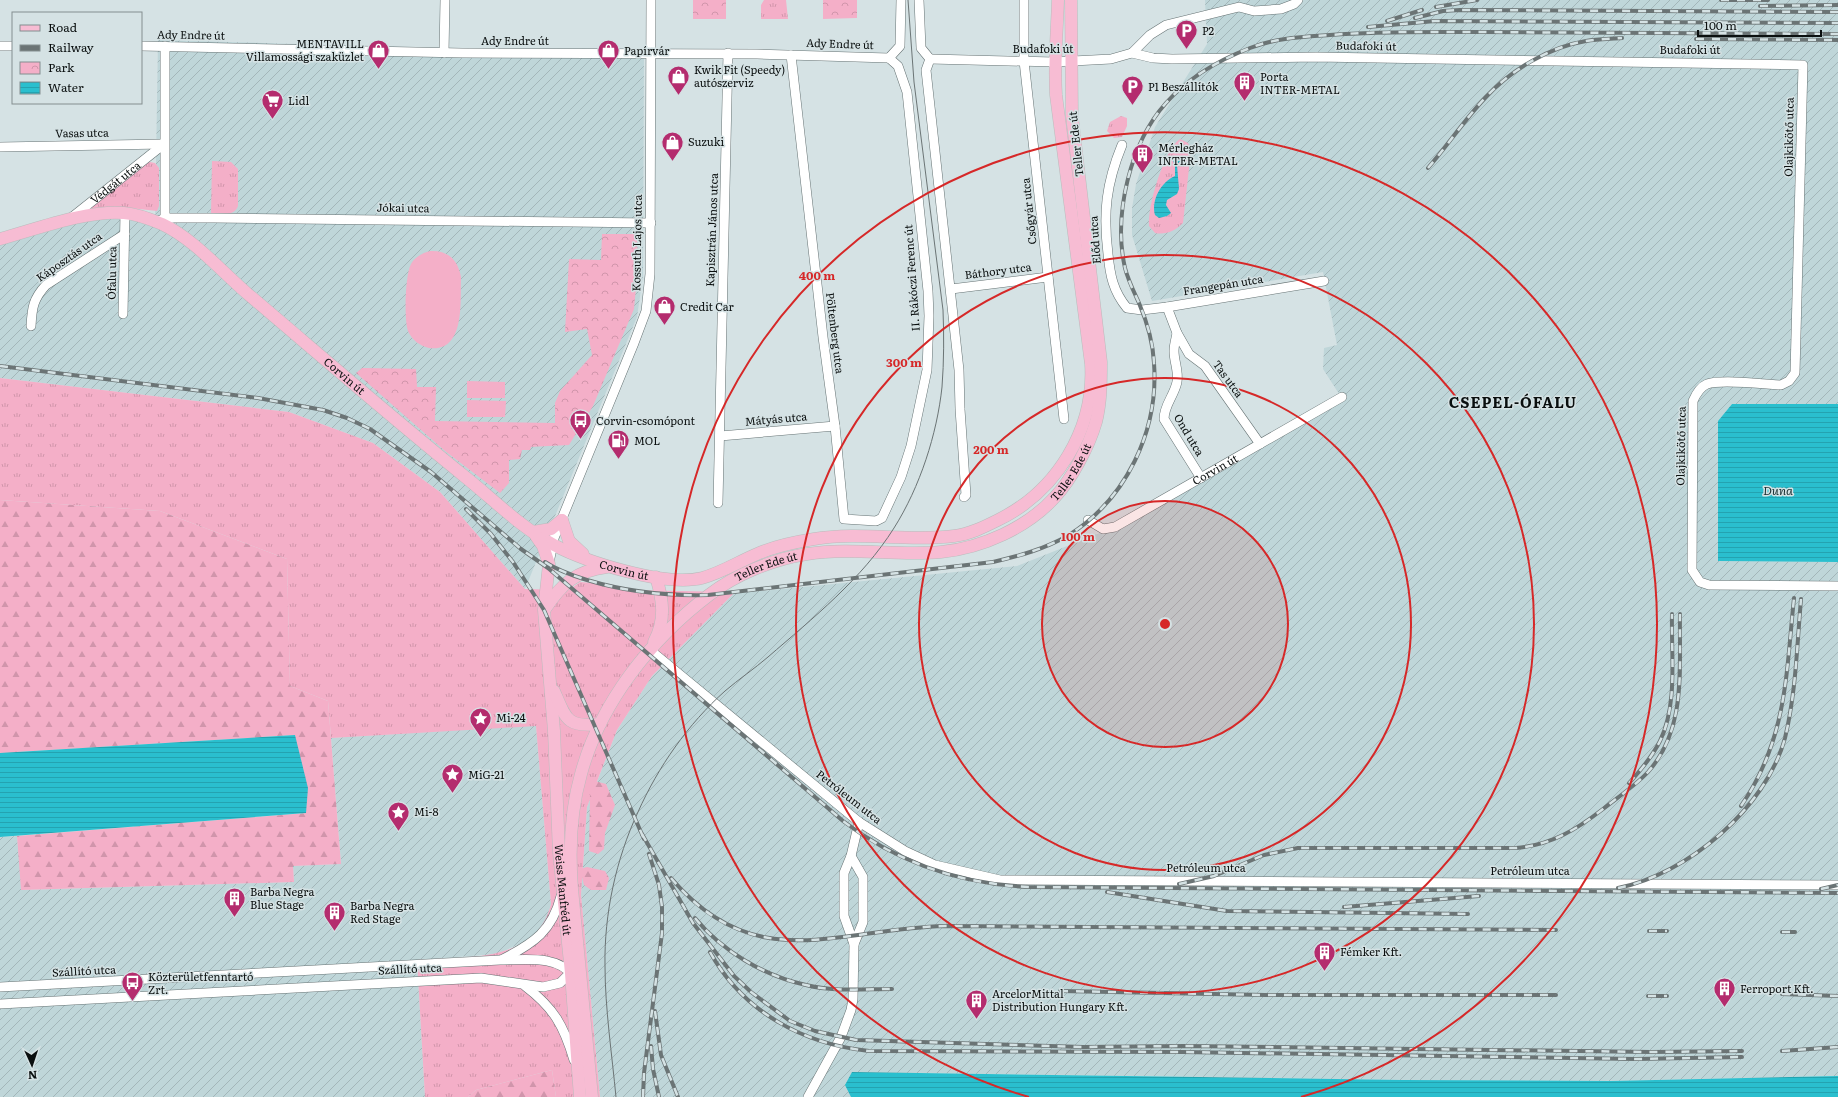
<svg xmlns="http://www.w3.org/2000/svg" width="1838" height="1097" font-family="Literata,serif">
  <defs>
    <pattern id="industrial-furrows" width="10" height="10" patternUnits="userSpaceOnUse"><rect width="10" height="10" fill="#bfd6d9"/><path d="M-1 1l2-2M0 10L10 0M9 11l2-2" fill="none" stroke="#a3b6b9"/></pattern>
    <pattern id="grass-tufts" width="24" height="20" patternUnits="userSpaceOnUse"><rect width="24" height="20" fill="#f4afc8"/><path d="M3 7l-1-3M5 7V3M7 7l1-3M15 17l-1-3M17 17v-4M19 17l1-3" fill="none" stroke="#d095ab"/></pattern>
    <pattern id="forest-firs" width="22" height="20" patternUnits="userSpaceOnUse"><rect width="22" height="20" fill="#f4afc8"/><path d="M5 1l3.5 6h-7zM16 11l3.5 6h-7z" fill="#d095ab"/></pattern>
    <pattern id="park-crowns" width="20" height="18" patternUnits="userSpaceOnUse"><rect width="20" height="18" fill="#f4afc8"/><path d="M2 6a3 3 0 1 1 6 0M12 15a3 3 0 1 1 6 0" fill="none" stroke="#d095ab"/></pattern>
    <pattern id="water-rules" width="6" height="5" patternUnits="userSpaceOnUse"><rect width="6" height="5" fill="#2abfce"/><path d="M0 2.5h6" fill="none" stroke="#24a3b0"/></pattern>
  </defs>
  <rect width="100%" height="100%" fill="#d5e2e4"/>
  <g fill="url(#industrial-furrows)">
    <polygon points="1205,0 1838,0 1838,404 1732,404 1718,421 1718,561 1838,562 1838,1076 1611,1081 1402,1080 852,1072 846,1085 851,1097 600,1097 581,895 587,807 617,730 652,676 735,592 761,591 1017,566 1115,527 1341,397 1323,369 1324,348 1337,345 1323,272 1152,301 1132,235 1132,208 1136,184 1155,127 1207,44"/>
    <polygon points="158,40 644,54 643,276 637,317 525,589 440,492 373,443 289,412 0,378 0,245 124,210 155,224"/>
    <polygon points="536,725 551,904 547,919 538,931 526,941 497,954 417,960 425,1097 0,1097 0,837 17,836 22,890 294,882 293,866 341,864 331,738"/>
  </g>
  <g fill="url(#grass-tufts)">
    <polygon points="764,0 786,0 788,19 761,19 761,5"/>
    <polygon points="1121,116 1127,118 1127,126 1122,137 1114,138 1107,131 1110,122"/>
    <path d="M1180,139L1188,143L1191,150L1183,223C1175,231 1166,235 1155,233L1149,226C1147,207 1164,149 1180,139Z"/>
    <path d="M212,161L231,162L238,169V206C234,217 221,214 211,214Z"/>
    <polygon points="150,162 155,163 159,168 159,206 157,211 130,208 90,209 89,207 145,163"/>
    <path d="M0,378L289,412L373,443L440,492L525,589L569,590L580,582L593,583L621,590L735,592L652,676L617,730L587,807L581,895L600,1097H556L552,1070L476,1090L468,1097H425L417,960C466,956 536,964 551,904L536,726L331,738L328,701L290,686L287,559L160,511L0,500Z"/>
  </g>
  <g fill="url(#forest-firs)">
    <polygon points="533,441 530,450 522,450 520,459 509,460 509,476 485,474 487,454"/>
    <polygon points="0,500 160,511 287,559 290,686 328,701 341,864 293,866 294,882 21,890 17,836 306,813 295,735 0,753"/>
    <polygon points="595,781 606,784 615,805 605,833 604,849 598,854 589,851 590,794"/>
    <polygon points="587,867 605,871 609,878 606,890 591,890 584,885 580,869"/>
    <polygon points="552,1070 556,1097 468,1097 476,1090"/>
  </g>
  <g fill="url(#park-crowns)">
    <rect x="693" y="0" width="33" height="19"/>
    <polygon points="823,0 857,0 857,18 823,19"/>
    <polygon points="602,234 637,234 638,266 634,309 593,406 569,445 509,448 509,483 500,493 445,451 356,373 362,368 416,369 417,387 436,387 435,421 555,423 555,403 560,391 592,355 587,329 565,332 569,259 601,260"/>
  </g>
  <g fill="#f4afc8">
    <path d="M430,251C448,250 458,260 461,277C460,300 466,353 429,348C420,346 412,340 408,331C404,320 405,275 411,264C415,257 422,253 430,251Z"/>
    <polygon points="467,381 505,382 505,398 467,398"/>
    <polygon points="467,400 506,401 505,417 467,417"/>
  </g>
  <g fill="url(#water-rules)">
    <path d="M1177,156L1181,160L1177,165L1179,189L1177,194L1167,200L1166,205L1171,213L1167,216L1159,218L1155,215C1151,200 1161,182 1175,176V165L1172,159Z"/>
    <polygon points="1732,404 1838,404 1838,562 1718,561 1718,421"/>
    <polygon points="295,735 308,788 306,813 0,837 0,753"/>
    <polygon points="852,1072 1402,1080 1611,1081 1838,1076 1838,1097 851,1097 845,1085"/>
  </g>
  <g fill="none" stroke-linecap="round" stroke-linejoin="round">
    <defs>
      <g id="minor">
        <polyline points="919,0 921,48 930,59"/>
        <polyline points="1024,0 1024,61 1064,419"/>
        <polyline points="0,46 13,46"/>
        <polyline points="141,46 462,53 757,54 889,58"/>
        <polyline points="444,53 445,0"/>
        <polyline points="1132,53 1150,35 1166,25 1239,7 1254,11 1281,9 1294,4 1298,0"/>
        <polyline points="791,55 823,337 835,426 844,519 876,521 882,518 901,477 911,446 927,370 929,316 928,291 907,92 898,66 889,58"/>
        <polyline points="889,58 900,46 901,0"/>
        <path d="M930,59L1054,62L1111,59L1132,53L1153,58L1172,59L1316,57L1803,65L1795,373L1789,381L1781,385C1765,384 1720,379 1707,384C1700,387 1696,394 1693,401L1692,570L1700,582L1709,585L1838,586"/>
        <polyline points="930,59 926,70 959,370 960,409 966,495 964,497"/>
        <path d="M1122,145C1106,184 1103,213 1108,254C1110,275 1113,291 1127,308L1142,310L1167,307L1324,281"/>
        <polyline points="0,147 164,144"/>
        <path id="s1" d="M71,218L164,144"/>
        <polyline points="156,222 165,218 214,218 651,223"/>
        <polyline points="165,224 165,46"/>
        <polyline points="951,289 1048,277"/>
        <polyline points="1167,307 1177,333 1189,354 1205,366 1260,444"/>
        <polyline points="123,314 125,213"/>
        <path d="M31,326C32,308 33,299 46,285L125,234"/>
        <path d="M1177,333C1176,339 1174,345 1174,351C1174,362 1179,371 1177,382C1174,396 1164,405 1164,419L1201,478"/>
        <polyline points="720,436 835,426"/>
        <polyline points="718,503 728,53"/>
        <path id="s2" d="M1088,520L1103,529L1115,527L1342,397"/>
        <polyline points="549,563 554,538 634,343 646,311 650,274 651,0"/>
        <polyline points="650,650 859,822 905,851 935,865 1000,880 1838,885"/>
        <polyline points="851,856 863,877 863,922 854,944"/>
        <path d="M503,959C534,943 552,931 561,896"/>
        <path d="M525,986C554,1008 564,1026 574,1060"/>
        <path d="M0,987L500,960C524,960 558,954 574,977"/>
        <polyline points="0,1004 481,978 543,987 560,983 573,970"/>
        <polyline points="808,1097 841,1037 851,1010 853,999 854,944 844,916 844,873 851,856 859,822"/>
      </g>
      <g id="major">
        <path id="s3" d="M0,239C37,229 86,210 124,213C136,214 150,219 162,224C194,239 222,272 249,295C321,356 391,417 464,476C493,499 521,528 554,545C586,562 665,587 702,578C721,573 738,562 757,554C775,546 795,542 814,539C861,531 908,542 954,536C970,534 984,527 998,520C1057,491 1095,429 1091,364L1056,95C1054,63 1057,32 1058,0"/>
        <polyline points="562,520 569,541 583,554"/>
        <polyline points="533,532 551,529 562,520"/>
        <path id="s4" d="M536,536L543,546L549,564L544,610L554,731L559,852L571,973L580,1097"/>
        <path d="M545,609C562,583 576,571 607,567"/>
        <path d="M654,642C666,620 663,600 656,577"/>
        <path d="M554,691C566,719 567,728 600,724"/>
        <path id="s5" d="M592,1097L572,889C569,850 570,812 581,774C600,703 651,639 709,595C736,574 774,559 807,554C852,547 896,556 941,552C982,548 1027,528 1055,497C1072,479 1089,446 1096,422C1101,403 1101,382 1101,362L1072,116L1071,0"/>
      </g>
    </defs>
    <use href="#minor" stroke="#667374" stroke-width="10"/>
    <use href="#major" stroke="#babcbc" stroke-width="13"/>
    <use href="#minor" stroke="#fff" stroke-width="9"/>
    <use href="#major" stroke="#f7bcd3" stroke-width="12"/>
    <path stroke="#6b7475" stroke-width="1" d="M616,1097C612,1055 605,1008 605,966C604,914 616,859 638,812C658,767 688,724 725,691C739,679 754,669 768,657C813,618 862,579 894,528C920,487 937,434 942,387C944,361 944,335 943,310L914,82L908,0"/>
    <defs>
      <g id="rail">
        <polyline points="1721,0 1768,0"/>
        <polyline points="1760,6 1838,5"/>
        <polyline points="1436,7 1477,0"/>
        <polyline points="1415,18 1443,11 1460,10 1838,12"/>
        <polyline points="1387,21 1422,10"/>
        <polyline points="1368,27 1435,21 1838,23"/>
        <polyline points="1696,39 1838,40"/>
        <path d="M1428,168C1448,145 1465,119 1486,97C1511,70 1549,47 1586,41C1598,39 1610,39 1622,38"/>
        <path d="M0,366L258,398L323,410L347,418L370,429L431,472L521,549L548,568L843,821C898,863 960,884 1029,887L1838,893"/>
        <polyline points="466,509 491,534 513,562 544,610 644,839"/>
        <path d="M545,562C557,570 574,576 587,580C627,592 667,596 708,595L993,562C1019,556 1045,549 1069,535C1126,499 1159,431 1154,363C1153,342 1147,322 1139,303C1134,292 1128,280 1125,268C1113,215 1130,143 1166,103C1188,78 1219,60 1250,48C1275,38 1302,37 1330,35C1380,31 1430,32 1480,32C1599,33 1719,33 1838,34"/>
        <path d="M1629,783C1641,770 1652,757 1660,741C1678,704 1671,655 1672,614"/>
        <path d="M1741,806C1787,739 1786,675 1794,598"/>
        <polyline points="642,834 693,923 734,976 751,992 790,1021 815,1031 856,1040 1083,1047 1185,1046 1651,1052 1742,1051"/>
        <path d="M671,878C755,977 837,929 944,926L1556,930"/>
        <path d="M1179,884L1214,876L1264,855L1298,848H1516C1551,845 1576,830 1603,809C1618,797 1635,786 1648,772C1687,728 1679,669 1680,614"/>
        <path d="M1618,888C1688,874 1766,808 1785,738C1796,693 1797,645 1801,599"/>
        <polyline points="1821,889 1838,885"/>
        <polyline points="1107,892 1227,911 1468,914"/>
        <polyline points="1344,907 1479,896"/>
        <path d="M695,918C722,951 764,976 806,985C833,992 864,989 892,989"/>
        <polyline points="1649,931 1667,931"/>
        <polyline points="1782,932 1795,932"/>
        <path d="M710,952C743,1012 803,1044 869,1051L1183,1052L1636,1059L1742,1057"/>
        <polyline points="1060,991 1265,995 1556,995"/>
        <polyline points="1782,994 1838,996"/>
        <polyline points="1648,996 1667,996"/>
        <polyline points="655,1011 661,1055 678,1097"/>
        <polyline points="651,1046 653,1069 659,1097"/>
        <polyline points="1782,1051 1838,1047"/>
        <polyline points="643,1097 644,1073 662,933 662,907 659,885 649,854"/>
      </g>
    </defs>
    <use href="#rail" stroke="#6b7475" stroke-width="4"/>
    <use href="#rail" stroke="#d5e2e4" stroke-width="2.5" stroke-dasharray="8" stroke-linecap="butt"/>
  </g>
  <circle cx="1165" cy="624" r="123" fill="#d62828" fill-opacity=".12"/>
  <g fill="none" stroke="#d62828" stroke-width="2">
    <circle cx="1165" cy="624" r="123"/>
    <circle cx="1165" cy="624" r="246"/>
    <circle cx="1165" cy="624" r="369"/>
    <path d="M1029 1097A492 492 0 1 1 1301 1097"/>
  </g>
  <defs>
    <symbol id="parking-pin" viewBox="-11 -11 22 30"><path d="M0 17L-7.5 6A9.5 9.5 0 1 1 7.5 6Z" fill="#b42c6e" stroke="#d5e2e4"/><path d="M-3.5-5.5H1a3.5 3.5 0 0 1 0 7H-1V5.5H-3.5ZM-1-3.4V-.6H.8a1.4 1.4 0 0 0 0-2.8Z" fill="#fff"/></symbol>
    <symbol id="shop-pin" viewBox="-11 -11 22 30"><path d="M0 17L-7.5 6A9.5 9.5 0 1 1 7.5 6Z" fill="#b42c6e" stroke="#d5e2e4"/><path d="M-5-2.5h2.3a2.7 3.5 0 0 1 5.4 0H5L5.5 6h-11ZM-1.5-2.5h3a1.5 2.3 0 0 0-3 0Z" fill="#fff"/></symbol>
    <symbol id="building-pin" viewBox="-11 -11 22 30"><path d="M0 17L-7.5 6A9.5 9.5 0 1 1 7.5 6Z" fill="#b42c6e" stroke="#d5e2e4"/><path d="M-4-6H4V6H1V3H-1V6H-4ZM-2.5-4.3h1.7v1.8h-1.7ZM.8-4.3h1.7v1.8H.8ZM-2.5-1h1.7V.8h-1.7ZM.8-1h1.7V.8H.8Z" fill="#fff"/></symbol>
    <symbol id="supermarket-pin" viewBox="-11 -11 22 30"><path d="M0 17L-7.5 6A9.5 9.5 0 1 1 7.5 6Z" fill="#b42c6e" stroke="#d5e2e4"/><path d="M-6-5.5h2.5l.6 2H6L4.5 2H-2.5L-4.4-4H-6ZM-1.5 3.2a1.3 1.3 0 1 0 .1 0ZM3 3.2a1.3 1.3 0 1 0 .1 0Z" fill="#fff"/></symbol>
    <symbol id="bus-pin" viewBox="-11 -11 22 30"><path d="M0 17L-7.5 6A9.5 9.5 0 1 1 7.5 6Z" fill="#b42c6e" stroke="#d5e2e4"/><path d="M-5-6H5V4H4V6H2V4H-2V6H-4V4H-5ZM-3.5-4V0h7V-4ZM-3.5 1.2v1.5H-2V1.2ZM2 1.2v1.5H3.5V1.2Z" fill="#fff"/></symbol>
    <symbol id="fuel-pin" viewBox="-11 -11 22 30"><path d="M0 17L-7.5 6A9.5 9.5 0 1 1 7.5 6Z" fill="#b42c6e" stroke="#d5e2e4"/><path d="M-5.5-6h7V0h2V4h1.3V-2.5L3-4.5l.8-.8L6-3V5H2.5V1h-1V6h-7ZM-4.2-4.7v3.2H.2V-4.7Z" fill="#fff"/></symbol>
    <symbol id="sight-pin" viewBox="-11 -11 22 30"><path d="M0 17L-7.5 6A9.5 9.5 0 1 1 7.5 6Z" fill="#b42c6e" stroke="#d5e2e4"/><path d="M0-6L1.8-2.2L6-1.7L2.9 1.2L3.7 5.4L0 3.3L-3.7 5.4L-2.9 1.2L-6-1.7L-1.8-2.2Z" fill="#fff"/></symbol>
  </defs>
  <g fill-rule="evenodd">
    <use href="#parking-pin" x="1174" y="18" width="25" height="34"/>
    <use href="#shop-pin" x="366" y="38" width="25" height="34"/>
    <use href="#shop-pin" x="596" y="38" width="25" height="34"/>
    <use href="#shop-pin" x="666" y="64" width="25" height="34"/>
    <use href="#building-pin" x="1232" y="70" width="25" height="34"/>
    <use href="#parking-pin" x="1120" y="74" width="25" height="34"/>
    <use href="#supermarket-pin" x="260" y="88" width="25" height="34"/>
    <use href="#shop-pin" x="660" y="130" width="25" height="34"/>
    <use href="#building-pin" x="1130" y="142" width="25" height="34"/>
    <use href="#shop-pin" x="652" y="294" width="25" height="34"/>
    <use href="#bus-pin" x="568" y="408" width="25" height="34"/>
    <use href="#fuel-pin" x="606" y="428" width="25" height="34"/>
    <use href="#sight-pin" x="468" y="706" width="25" height="34"/>
    <use href="#sight-pin" x="440" y="762" width="25" height="34"/>
    <use href="#sight-pin" x="386" y="800" width="25" height="34"/>
    <use href="#building-pin" x="222" y="886" width="25" height="34"/>
    <use href="#building-pin" x="322" y="900" width="25" height="34"/>
    <use href="#building-pin" x="1312" y="940" width="25" height="34"/>
    <use href="#bus-pin" x="120" y="970" width="25" height="34"/>
    <use href="#building-pin" x="1712" y="976" width="25" height="34"/>
    <use href="#building-pin" x="964" y="988" width="25" height="34"/>
  </g>
  <g text-anchor="middle" stroke-width="3" stroke-linejoin="round" paint-order="stroke">
    <g font-size="11" fill="#0a0f0f" stroke="#d5e2e4" text-anchor="start">
      <text x="1202" y="35">P2</text>
      <text x="364" y="48" text-anchor="end">MENTAVILL<tspan x="364" dy="13">Villamossági szaküzlet</tspan></text>
      <text x="624" y="55">Papírvár</text>
      <text x="694" y="74">Kwik Fit (Speedy)<tspan x="694" dy="13">autószerviz</tspan></text>
      <text x="1260" y="81">Porta<tspan x="1260" dy="13">INTER-METAL</tspan></text>
      <text x="1148" y="91">P1 Beszállítók</text>
      <text x="288" y="105">Lidl</text>
      <text x="688" y="146">Suzuki</text>
      <text x="1158" y="152">Mérlegház<tspan x="1158" dy="13">INTER-METAL</tspan></text>
      <text x="680" y="311">Credit Car</text>
      <text x="596" y="425">Corvin-csomópont</text>
      <text x="634" y="445">MOL</text>
      <text x="496" y="722">Mi-24</text>
      <text x="468" y="779">MiG-21</text>
      <text x="414" y="816">Mi-8</text>
      <text x="250" y="896">Barba Negra<tspan x="250" dy="13">Blue Stage</tspan></text>
      <text x="350" y="910">Barba Negra<tspan x="350" dy="13">Red Stage</tspan></text>
      <text x="1340" y="956">Fémker Kft.</text>
      <text x="148" y="981">Közterületfenntartó<tspan x="148" dy="13">Zrt.</tspan></text>
      <text x="1740" y="993">Ferroport Kft.</text>
      <text x="992" y="998">ArcelorMittal<tspan x="992" dy="13">Distribution Hungary Kft.</tspan></text>
    </g>
    <g font-size="11" fill="#0a0f0f" stroke="#d5e2e4">
      <text transform="translate(191 35) rotate(1)" y="4">Ady Endre út</text>
      <text x="515" y="45">Ady Endre út</text>
      <text transform="translate(840 44) rotate(2)" y="4">Ady Endre út</text>
      <text transform="translate(1366 46) rotate(1)" y="4">Budafoki út</text>
      <text x="1043" y="53">Budafoki út</text>
      <text x="1690" y="54">Budafoki út</text>
      <text transform="translate(82 133) rotate(-1)" y="4">Vasas utca</text>
      <text transform="translate(1789 137) rotate(-89)" y="4">Olajkikötő utca</text>
      <text transform="translate(1076 144) rotate(-96)" y="4">Teller Ede út</text>
      <text dy="4" stroke="none"><textPath href="#s1" startOffset="57">Védgát utca</textPath></text>
      <text transform="translate(403 208) rotate(1)" y="4">Jókai utca</text>
      <text transform="translate(1029 211) rotate(-96)" y="4">Csőgyár utca</text>
      <text transform="translate(712 230) rotate(-88)" y="4">Kapisztrán János utca</text>
      <text transform="translate(1095 240) rotate(-94)" y="4">Előd utca</text>
      <text transform="translate(637 243) rotate(-89)" y="4">Kossuth Lajos utca</text>
      <text transform="translate(69 257) rotate(-35)" y="4">Káposztás utca</text>
      <text transform="translate(998 271) rotate(-7)" y="4">Báthory utca</text>
      <text transform="translate(112 273) rotate(-89)" y="4">Ófalu utca</text>
      <text transform="translate(912 278) rotate(-94)" y="4">II. Rákóczi Ferenc út</text>
      <text transform="translate(1223 285) rotate(-9)" y="4">Frangepán utca</text>
      <text transform="translate(835 333) rotate(83)" y="4">Pöltenberg utca</text>
      <text dy="4" stroke="none"><textPath href="#s3" startOffset="405">Corvin út</textPath></text>
      <text transform="translate(1228 379) rotate(54)" y="4">Tas utca</text>
      <text transform="translate(776 419) rotate(-5)" y="4">Mátyás utca</text>
      <text transform="translate(1189 435) rotate(59)" y="4">Ond utca</text>
      <text transform="translate(1681 446) rotate(-89)" y="4">Olajkikötő utca</text>
      <text dy="4" stroke="none"><textPath href="#s2" startOffset="145">Corvin út</textPath></text>
      <text dy="4" stroke="none"><textPath href="#s5" startOffset="949">Teller Ede út</textPath></text>
      <text dy="4" stroke="none"><textPath href="#s5" startOffset="613">Teller Ede út</textPath></text>
      <text dy="4" stroke="none"><textPath href="#s3" startOffset="749">Corvin út</textPath></text>
      <text transform="translate(849 797) rotate(38)" y="4">Petróleum utca</text>
      <text x="1206" y="872">Petróleum utca</text>
      <text x="1530" y="875">Petróleum utca</text>
      <text dy="4" stroke="none"><textPath href="#s4" startOffset="358">Weiss Manfréd út</textPath></text>
      <text transform="translate(410 969) rotate(-3)" y="4">Szállító utca</text>
      <text transform="translate(84 971) rotate(-3)" y="4">Szállító utca</text>
    </g>
    <g font-size="12" font-style="italic" fill="#182f32" stroke="#d5e2e4">
      <text x="1778" y="495">Duna</text>
    </g>
    <g font-size="15" font-weight="bold" letter-spacing="1" fill="#0a0f0f" stroke="#d5e2e4">
      <text x="1513" y="408">CSEPEL-ÓFALU</text>
    </g>
  </g>
  <circle cx="1165" cy="624" r="6" fill="#d62828" stroke="#d5e2e4" stroke-width="2"/>
  <g font-size="12" text-anchor="middle" font-weight="bold" fill="#d62828" stroke="#d5e2e4" stroke-width="3" stroke-linejoin="round" paint-order="stroke">
    <text x="817" y="280">400 m</text>
    <text x="904" y="367">300 m</text>
    <text x="991" y="454">200 m</text>
    <text x="1078" y="541">100 m</text>
  </g>
  <rect x="12" y="12" width="130" height="92" fill="#d5e2e4" stroke="#848e8f"/>
  <rect x="20" y="25" width="20" height="6" fill="#f7bcd3" stroke="#848e8f"/>
  <text x="48" y="32" font-size="12" fill="#0a0f0f">Road</text>
  <rect x="20" y="45" width="20" height="6" fill="#6b7475" stroke="#848e8f"/>
  <text x="48" y="52" font-size="12" fill="#0a0f0f">Railway</text>
  <rect x="20" y="62" width="20" height="12" fill="url(#park-crowns)" stroke="#848e8f"/>
  <text x="48" y="72" font-size="12" fill="#0a0f0f">Park</text>
  <rect x="20" y="82" width="20" height="12" fill="url(#water-rules)" stroke="#848e8f"/>
  <text x="48" y="92" font-size="12" fill="#0a0f0f">Water</text>
  <g transform="translate(32 1065) rotate(177)" stroke="#d5e2e4" stroke-width="3" paint-order="stroke">
  <path d="M0-3L7 15L0 10L-7 15Z" fill="#0a0f0f"/>
  <text y="-6" font-size="11" font-weight="bold" text-anchor="middle" fill="#0a0f0f">N</text>
  </g>
  <path d="M1698 30v6h123v-6" fill="none" stroke="#0a0f0f" stroke-width="2"/>
  <text x="1704" y="30" font-size="12" fill="#0a0f0f" stroke="#d5e2e4" stroke-width="3" paint-order="stroke">100 m</text>
</svg>
